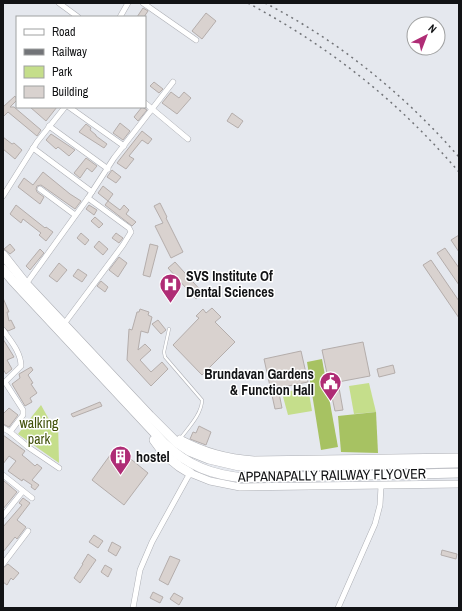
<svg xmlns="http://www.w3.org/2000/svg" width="462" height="611" font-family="'Archivo Narrow',sans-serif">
  <rect width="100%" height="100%" fill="#e5e8ee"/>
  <g fill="#c5de8b">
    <polygon points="369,383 376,412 354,414 349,386"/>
    <polygon points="308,387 312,411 288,415 282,393"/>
    <polygon points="41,405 51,423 58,422 59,463 18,434"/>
  </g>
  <g fill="#a7c262">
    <polygon points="322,359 338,447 321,450 307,362"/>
    <polygon points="376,412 378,453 341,452 338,416"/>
  </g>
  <g fill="#d9d2cf" stroke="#b4adab">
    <polygon points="143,8 148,11 144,17 137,17"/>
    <polygon points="206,13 216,21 202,39 192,31"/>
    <polygon points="154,82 163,89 159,93 150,86"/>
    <polygon points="171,92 179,98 184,92 191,98 177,114 162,103"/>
    <polygon points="15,96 17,100 10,107 14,107 41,130 37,136 8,112 3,117 3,107"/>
    <polygon points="30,107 57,107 46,121"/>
    <polygon points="142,107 147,110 138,121 134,117"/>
    <polygon points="232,113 243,121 238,128 227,121"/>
    <polygon points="120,123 130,131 123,140 113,133"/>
    <polygon points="86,124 91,128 90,130 96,135 96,136 107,144 104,148 79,132"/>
    <polygon points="142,131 152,139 148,144 142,140 129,156 134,159 126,169 117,163"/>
    <polygon points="51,134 75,150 69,156 58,147 56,149 46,140"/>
    <polygon points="3,137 12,144 14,143 22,150 15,159 3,149"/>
    <polygon points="86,158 97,166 92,172 87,168 80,178 74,173"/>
    <polygon points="112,170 121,177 116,183 107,177"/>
    <polygon points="43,172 70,194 81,201 75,209 41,185 37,186 36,189 37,192 44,197 40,204 18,187 24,178 33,185"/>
    <polygon points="103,186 113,194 108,201 98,193"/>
    <polygon points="108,201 120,210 124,205 129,210 126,214 136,222 132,226 105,205"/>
    <polygon points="160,203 167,217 166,218 183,252 171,258 155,226 163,223 154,206"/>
    <polygon points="16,205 45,228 46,227 53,232 46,241 39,235 41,233 23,219 21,223 10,214"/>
    <polygon points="89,205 97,210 94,215 86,209"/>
    <polygon points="95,217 103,224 99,228 91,221"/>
    <polygon points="81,233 89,240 85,245 77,238"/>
    <polygon points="116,233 123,238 119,243 112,238"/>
    <polygon points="459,235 459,252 451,240"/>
    <polygon points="99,241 108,249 103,255 94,247"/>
    <polygon points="10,244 15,250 10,254 4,249"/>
    <polygon points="150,244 158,246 150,277 143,275"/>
    <polygon points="445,248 459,268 459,285 437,253"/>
    <polygon points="40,249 44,253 30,270 26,266"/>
    <polygon points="119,257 127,263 118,277 109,270"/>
    <polygon points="431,260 459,301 459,318 423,265"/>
    <polygon points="175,262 203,293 196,299 168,268"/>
    <polygon points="59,263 67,270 57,282 49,276"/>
    <polygon points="78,269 87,275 82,282 73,276"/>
    <polygon points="101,281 108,287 105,292 97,286"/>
    <polygon points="3,298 9,312 7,312 9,321 11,320 15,328 8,331 3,326"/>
    <polygon points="212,308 221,317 215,322 235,342 202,375 173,345 199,318 196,316 203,309 206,313"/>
    <polygon points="140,309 149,312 148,315 152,317 148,333 141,331 138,350 145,344 151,350 140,360 151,372 162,362 168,369 151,386 127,360 129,329 132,330 137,312 139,312"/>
    <polygon points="158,320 166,330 161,334 152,324"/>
    <polygon points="3,339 14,357 7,360 12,369 6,374 3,369"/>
    <polygon points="363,342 370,376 338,382 343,410 335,411 322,350"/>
    <polygon points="301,351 308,382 278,388 282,408 275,409 264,359"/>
    <polygon points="393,365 395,373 379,377 377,369"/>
    <polygon points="31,367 33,370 28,375 33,383 31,384 37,393 30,398 32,402 25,406 12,384 20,378 19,374"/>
    <polygon points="100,402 102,406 73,417 71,414"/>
    <polygon points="9,408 18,415 9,427 3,424 3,414"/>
    <polygon points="199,426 211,432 206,445 190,439 193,432 196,433"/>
    <polygon points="3,435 25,451 22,455 27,459 35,466 37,464 42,468 32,480 39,485 35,490 31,487 32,485 23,479 22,481 8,471 16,461 9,456 3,464"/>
    <polygon points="116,447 148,473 124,505 92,480"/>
    <polygon points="4,481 17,492 3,509 3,482"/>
    <polygon points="23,498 30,503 17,520 26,527 17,539 15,537 3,552 3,527 22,505 19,503"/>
    <polygon points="94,535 103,541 98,548 89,542"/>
    <polygon points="112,542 121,547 116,556 108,551"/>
    <polygon points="442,550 457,554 456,559 441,555"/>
    <polygon points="88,554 96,560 80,583 74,578 83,564 82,564"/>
    <polygon points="170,556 180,560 168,585 159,580"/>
    <polygon points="8,564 19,573 13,580 11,578 7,585 3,582 3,568"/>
    <polygon points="105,565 112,569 108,577 101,572"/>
    <polygon points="153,592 163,597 160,603 150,598"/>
    <polygon points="174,593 183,598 179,605 170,599"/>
  </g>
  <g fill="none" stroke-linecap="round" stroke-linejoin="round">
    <defs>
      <path id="lane" d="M169,329L164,352L165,357L202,400C202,414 188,428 180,439"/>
      <g id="street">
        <polyline points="59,3 78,17"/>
        <polyline points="143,3 196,40"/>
        <polyline points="120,17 128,3"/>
        <polyline points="145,103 188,139"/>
        <polyline points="69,107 124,146"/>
        <polyline points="49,126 108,169"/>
        <polyline points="33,148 92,192"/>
        <polyline points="40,189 75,215"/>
        <polyline points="3,196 37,142 65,107"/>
        <polyline points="26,284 88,198 114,158 173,82"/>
        <polyline points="64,324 123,245 131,232 129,228 88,198"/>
        <path d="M3,330C10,340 21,352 21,366L5,382L23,410V415L10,432"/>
        <polyline points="3,428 10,432 28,447 59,468"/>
        <polyline points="3,475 32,498"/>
        <polyline points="3,516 23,491"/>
        <polyline points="3,564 28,531"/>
        <polyline points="133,608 140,570 152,542 190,473"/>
        <polyline points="338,608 375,524 380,505 381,486"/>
      </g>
      <g id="secondary">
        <path d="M180,439C205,452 226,458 254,460L459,457"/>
        <polyline points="190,473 210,481 240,487 459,484"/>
      </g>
      <g id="highway">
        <polyline points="3,255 26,284 150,416 177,443 189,451 209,459 239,466 254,467 459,463"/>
        <path d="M3,269L12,280L164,443C188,466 212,475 245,478L459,473"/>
        <path d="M154,440C163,454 175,465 190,473"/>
      </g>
    </defs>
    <use href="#lane" stroke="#adafb5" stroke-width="3.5"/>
    <use href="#street" stroke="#adafb5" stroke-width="6"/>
    <use href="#secondary" stroke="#adafb5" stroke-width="8"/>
    <use href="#highway" stroke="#adafb5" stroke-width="10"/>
    <use href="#lane" stroke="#fff" stroke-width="2.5"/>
    <use href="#street" stroke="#fff" stroke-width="5"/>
    <use href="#secondary" stroke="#fff" stroke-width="7"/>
    <use href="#highway" stroke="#fff" stroke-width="9"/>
    <g stroke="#727478" stroke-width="1.5" stroke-dasharray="2 4" stroke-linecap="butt">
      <path d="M248,3C331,48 397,100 459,172"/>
      <path d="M265,3C339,41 405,95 459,157"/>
    </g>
  </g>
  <defs>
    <symbol id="hospital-pin" viewBox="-11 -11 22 30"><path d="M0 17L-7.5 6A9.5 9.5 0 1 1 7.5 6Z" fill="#af2c75" stroke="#fff"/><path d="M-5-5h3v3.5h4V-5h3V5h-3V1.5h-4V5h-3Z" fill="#fff"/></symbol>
    <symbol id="civic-pin" viewBox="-11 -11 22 30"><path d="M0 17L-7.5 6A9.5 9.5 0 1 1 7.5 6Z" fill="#af2c75" stroke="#fff"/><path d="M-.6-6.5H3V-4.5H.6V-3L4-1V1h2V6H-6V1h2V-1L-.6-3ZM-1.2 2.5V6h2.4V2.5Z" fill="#fff"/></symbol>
    <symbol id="building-pin" viewBox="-11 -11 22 30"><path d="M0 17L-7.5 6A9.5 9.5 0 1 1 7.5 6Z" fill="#af2c75" stroke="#fff"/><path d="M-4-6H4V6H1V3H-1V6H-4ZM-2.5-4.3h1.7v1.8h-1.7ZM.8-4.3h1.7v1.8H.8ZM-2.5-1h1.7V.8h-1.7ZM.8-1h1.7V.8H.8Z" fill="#fff"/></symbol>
  </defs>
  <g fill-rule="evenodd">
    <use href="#hospital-pin" x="158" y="272" width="25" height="34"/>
    <use href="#civic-pin" x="318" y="370" width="25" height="34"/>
    <use href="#building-pin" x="108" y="444" width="25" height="34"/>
  </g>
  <g text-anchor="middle" stroke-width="3" stroke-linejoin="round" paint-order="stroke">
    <g font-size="14" font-weight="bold" fill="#121315" stroke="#fff" text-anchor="start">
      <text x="186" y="281">SVS Institute Of<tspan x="186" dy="16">Dental Sciences</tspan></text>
      <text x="314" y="379" text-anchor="end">Brundavan Gardens<tspan x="314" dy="16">&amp; Function Hall</tspan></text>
      <text x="136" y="462">hostel</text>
    </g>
    <g font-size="14" fill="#42520b" stroke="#fff">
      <text x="39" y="428">walking<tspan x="39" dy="16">park</tspan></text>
    </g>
    <g font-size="14" fill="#121315" stroke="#fff">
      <text transform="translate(332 475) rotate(-1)" y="5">APPANAPALLY RAILWAY FLYOVER</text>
    </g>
  </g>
  <rect width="462" height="611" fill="none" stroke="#121315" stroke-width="8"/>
  <rect x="16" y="16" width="130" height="92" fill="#ffffff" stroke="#a0a1a1"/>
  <rect x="24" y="29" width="20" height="6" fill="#ffffff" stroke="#a0a1a1"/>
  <text x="52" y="36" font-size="12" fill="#121315">Road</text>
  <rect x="24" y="49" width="20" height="6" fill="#727478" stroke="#a0a1a1"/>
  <text x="52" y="56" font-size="12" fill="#121315">Railway</text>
  <rect x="24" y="66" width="20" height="12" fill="#c5de8b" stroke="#a0a1a1"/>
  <text x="52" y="76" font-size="12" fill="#121315">Park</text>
  <rect x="24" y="86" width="20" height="12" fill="#d9d2cf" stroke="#a0a1a1"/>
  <text x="52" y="96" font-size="12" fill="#121315">Building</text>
  <g transform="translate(426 36) rotate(42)"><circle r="19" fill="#ffffff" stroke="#a0a1a1"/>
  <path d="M0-3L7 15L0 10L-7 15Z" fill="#af2c75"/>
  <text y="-6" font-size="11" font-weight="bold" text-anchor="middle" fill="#121315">N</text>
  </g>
</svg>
